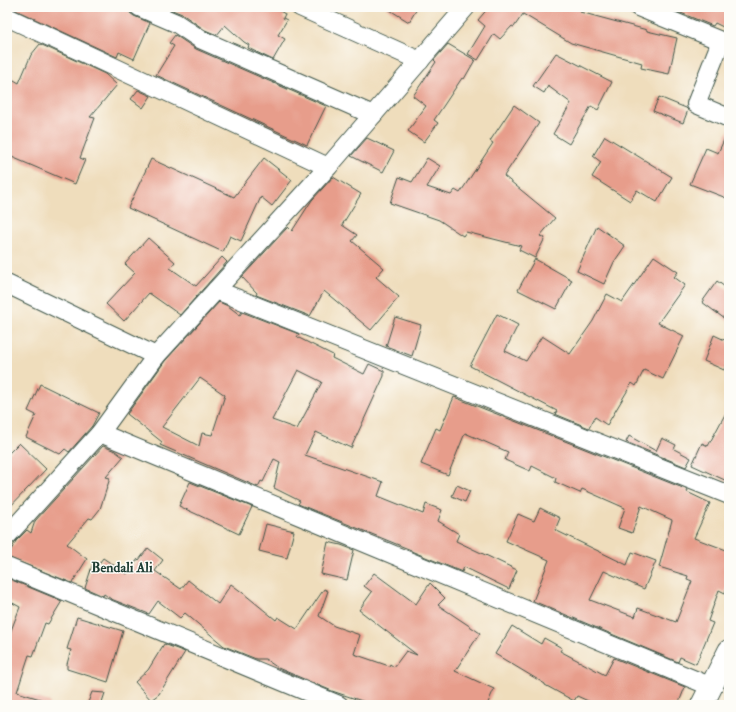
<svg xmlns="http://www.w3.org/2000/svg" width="736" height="712" font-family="'IM FELL Double Pica',serif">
  <rect width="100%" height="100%" fill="#fdfcf7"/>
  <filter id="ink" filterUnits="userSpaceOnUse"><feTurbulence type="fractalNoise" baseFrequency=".025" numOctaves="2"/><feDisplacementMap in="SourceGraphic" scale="8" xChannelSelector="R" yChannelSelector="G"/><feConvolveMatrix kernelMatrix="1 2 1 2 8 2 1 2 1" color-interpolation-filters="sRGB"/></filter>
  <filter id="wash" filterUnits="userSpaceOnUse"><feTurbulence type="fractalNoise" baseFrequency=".012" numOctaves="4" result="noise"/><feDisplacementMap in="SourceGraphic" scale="16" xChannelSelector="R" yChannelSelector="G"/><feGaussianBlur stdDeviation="0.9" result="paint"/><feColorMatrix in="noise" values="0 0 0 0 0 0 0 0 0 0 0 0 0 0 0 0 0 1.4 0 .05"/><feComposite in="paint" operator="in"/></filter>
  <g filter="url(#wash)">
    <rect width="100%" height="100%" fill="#efddbc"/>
    <g id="blocks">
      <g fill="#e79d8b" fill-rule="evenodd">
        <polygon points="9,7 129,7 130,13 134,16 150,23 134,59 119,52 117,57"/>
        <polygon points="165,7 273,7 285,14 283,18 287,20 278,35 285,39 273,60 248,48 249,45 244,42 225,25 217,35 205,30 182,14"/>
        <polygon points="385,7 418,7 409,22"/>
        <polygon points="489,7 583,7 580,12 647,30 647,31 677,38 669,74 641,68 642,63 571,43 523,14 514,27 512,26 500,39 494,34 478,60 468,54 485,26 478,20"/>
        <polygon points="666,7 729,7 729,30 715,23 713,26"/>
        <polygon points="175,35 196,49 326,106 307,145 156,75 174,46 169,43"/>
        <polygon points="40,44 105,74 117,85 90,117 95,118 80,158 85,160 75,184 7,155 7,76 19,83 31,55"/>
        <polygon points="448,44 475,60 464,79 462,78 434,120 438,123 424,142 408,131 426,106 413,96 436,62 434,60"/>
        <polygon points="556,53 612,82 598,110 591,106 569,144 553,134 571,103 548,86 544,93 533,86"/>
        <polygon points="138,90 151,96 143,108 131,99"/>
        <polygon points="659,97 686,108 688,110 683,123 653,111"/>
        <polygon points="514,105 539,123 504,176 555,218 540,236 545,238 535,258 519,250 521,246 466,232 463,236 439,220 390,203 399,177 412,182 427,158 440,166 427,187 451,195 455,190 460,193 493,143 490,141"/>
        <polygon points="729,129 729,199 690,184 706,148 718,153"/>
        <polygon points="605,136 672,177 657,202 637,190 630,201 592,177 601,162 593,156"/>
        <polygon points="367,138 394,151 383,172 351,156"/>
        <polygon points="264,158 292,180 272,206 261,197 241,241 230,236 223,252 128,208 151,159 234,197"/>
        <polygon points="333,177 361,194 342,225 357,235 352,241 384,268 376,277 399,297 371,330 324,291 310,316 256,295 257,293 242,277 286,229 288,227 292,231 312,200"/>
        <polygon points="597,226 625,246 614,262 604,284 577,271"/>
        <polygon points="148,238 175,262 170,268 196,286 222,257 227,262 180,315 149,293 124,321 106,304 135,273 125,264"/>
        <polygon points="654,256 678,272 674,277 685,285 658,323 684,336 663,379 644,370 636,386 632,383 607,425 595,417 589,428 555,414 557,411 470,366 497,314 518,325 505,351 526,361 542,336 570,354 593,321 607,294 622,302"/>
        <polygon points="535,259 572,280 556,309 518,290"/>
        <polygon points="717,281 729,290 729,322 702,302"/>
        <path d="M219,302L228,306L240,315L242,312L299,334L297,337L333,355L332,358L364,374L369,364L384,371V376L351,448L316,432L305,455L383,482L378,496L423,514L426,504L442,510L438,521L459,534L456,541L517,570L509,589L464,567L462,572L411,551V550L298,504L300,501L274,488L280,462L274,459L263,482L261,481L258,487L160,445L162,442L127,414L165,361ZM298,370L322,382L297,429L272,420ZM200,378L225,395L212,435L202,433L199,446L162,427Z"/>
        <polygon points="395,317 421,325 412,356 386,346"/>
        <polygon points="714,335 729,342 729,359 724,370 704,361"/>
        <polygon points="40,384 99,413 92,426 69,452 65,449 60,454 26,437 36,415 28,411"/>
        <polygon points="454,397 688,490 687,492 710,503 694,538 729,551 729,582 725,593 719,590 708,621 713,623 696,664 680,657 678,662 533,601 549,560 506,541 518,514 534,521 540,508 560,518 555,530 627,565 632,552 656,561 644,589 604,571 590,600 635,617 638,608 676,622 692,581 687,579 688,576 659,567 672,520 641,506 632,533 618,528 625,508 582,489 580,493 555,482 556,478 532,466 530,471 505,460 508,452 465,433 448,475 421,464 436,428 440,430"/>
        <polygon points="729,407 729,482 692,465 702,443 708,446"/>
        <polygon points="629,436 656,451 662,438 676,445 674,449 691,458 686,467 626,442"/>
        <polygon points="19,443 46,469 7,510 7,455"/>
        <polygon points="103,446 115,451 123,457 106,477 110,478 100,509 92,519 89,518 67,544 87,559 72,583 7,557 16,541 27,530 31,533 35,521"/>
        <polygon points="190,482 252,507 239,534 179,506"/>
        <polygon points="457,485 470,491 465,502 452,496"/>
        <polygon points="266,524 294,531 287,558 259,551"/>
        <polygon points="328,542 341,545 354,550 347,580 321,574"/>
        <polygon points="148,548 163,560 155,571 181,589 188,580 218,604 231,584 243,593 276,620 278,617 297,629 324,589 328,591 319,616 334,626 360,635 354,654 389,666 390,664 394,667 406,651 417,655 359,610 372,592 364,586 374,573 416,604 430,583 445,598 438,605 480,633 455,671 494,689 487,705 374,705 332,691 278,668 265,659 256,659 224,646 185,613 180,618 158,601 149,614 111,599 104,594 103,596 85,588 93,563 97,566 103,558 127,574 138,559 139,560"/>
        <polygon points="7,578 62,601 48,624 45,623 33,656 29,655 17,692 50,702 50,705 7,705 7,665 12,649 7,647 7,641 20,607 7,600"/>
        <polygon points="77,617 123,631 108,682 67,669 67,664 71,650 67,649"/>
        <polygon points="512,626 541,644 544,638 562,648 560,651 605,675 614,658 685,687 678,705 597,705 577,696 574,701 545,685 545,684 495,654"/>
        <polygon points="164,644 185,652 159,694 151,700 135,682 148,670"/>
        <polygon points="92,692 105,693 101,705 87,705"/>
      </g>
    </g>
  </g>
  <g filter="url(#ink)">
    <use href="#blocks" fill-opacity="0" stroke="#3e5548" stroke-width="1"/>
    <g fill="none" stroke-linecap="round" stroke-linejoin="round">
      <defs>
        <g id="minor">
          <polyline points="139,7 176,23 200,39 373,115"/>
          <polyline points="300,7 420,61"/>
          <polyline points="638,7 721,41 696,104 729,118"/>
          <polyline points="7,17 328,167"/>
          <polyline points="7,284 156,356"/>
          <polyline points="216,290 729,495"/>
          <polyline points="100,433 712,687"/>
          <polyline points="7,536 100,433 156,356 328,167 466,7"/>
          <polyline points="7,567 339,705"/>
        </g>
        <polyline id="major" points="702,705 729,651"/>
      </defs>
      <use href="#minor" stroke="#3e5548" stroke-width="20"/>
      <use href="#major" stroke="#3e5548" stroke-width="24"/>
      <use href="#minor" stroke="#fff" stroke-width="18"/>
      <use href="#major" stroke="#fff" stroke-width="22"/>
    </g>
  </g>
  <g text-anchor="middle" stroke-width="3" stroke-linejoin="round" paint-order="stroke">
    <g font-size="14" font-weight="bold" fill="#1f3d34" stroke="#fdfcf7">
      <text x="122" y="572">Bendali Ali</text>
    </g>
  </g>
  <rect width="736" height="712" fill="none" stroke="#fdfcf7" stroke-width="24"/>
</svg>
